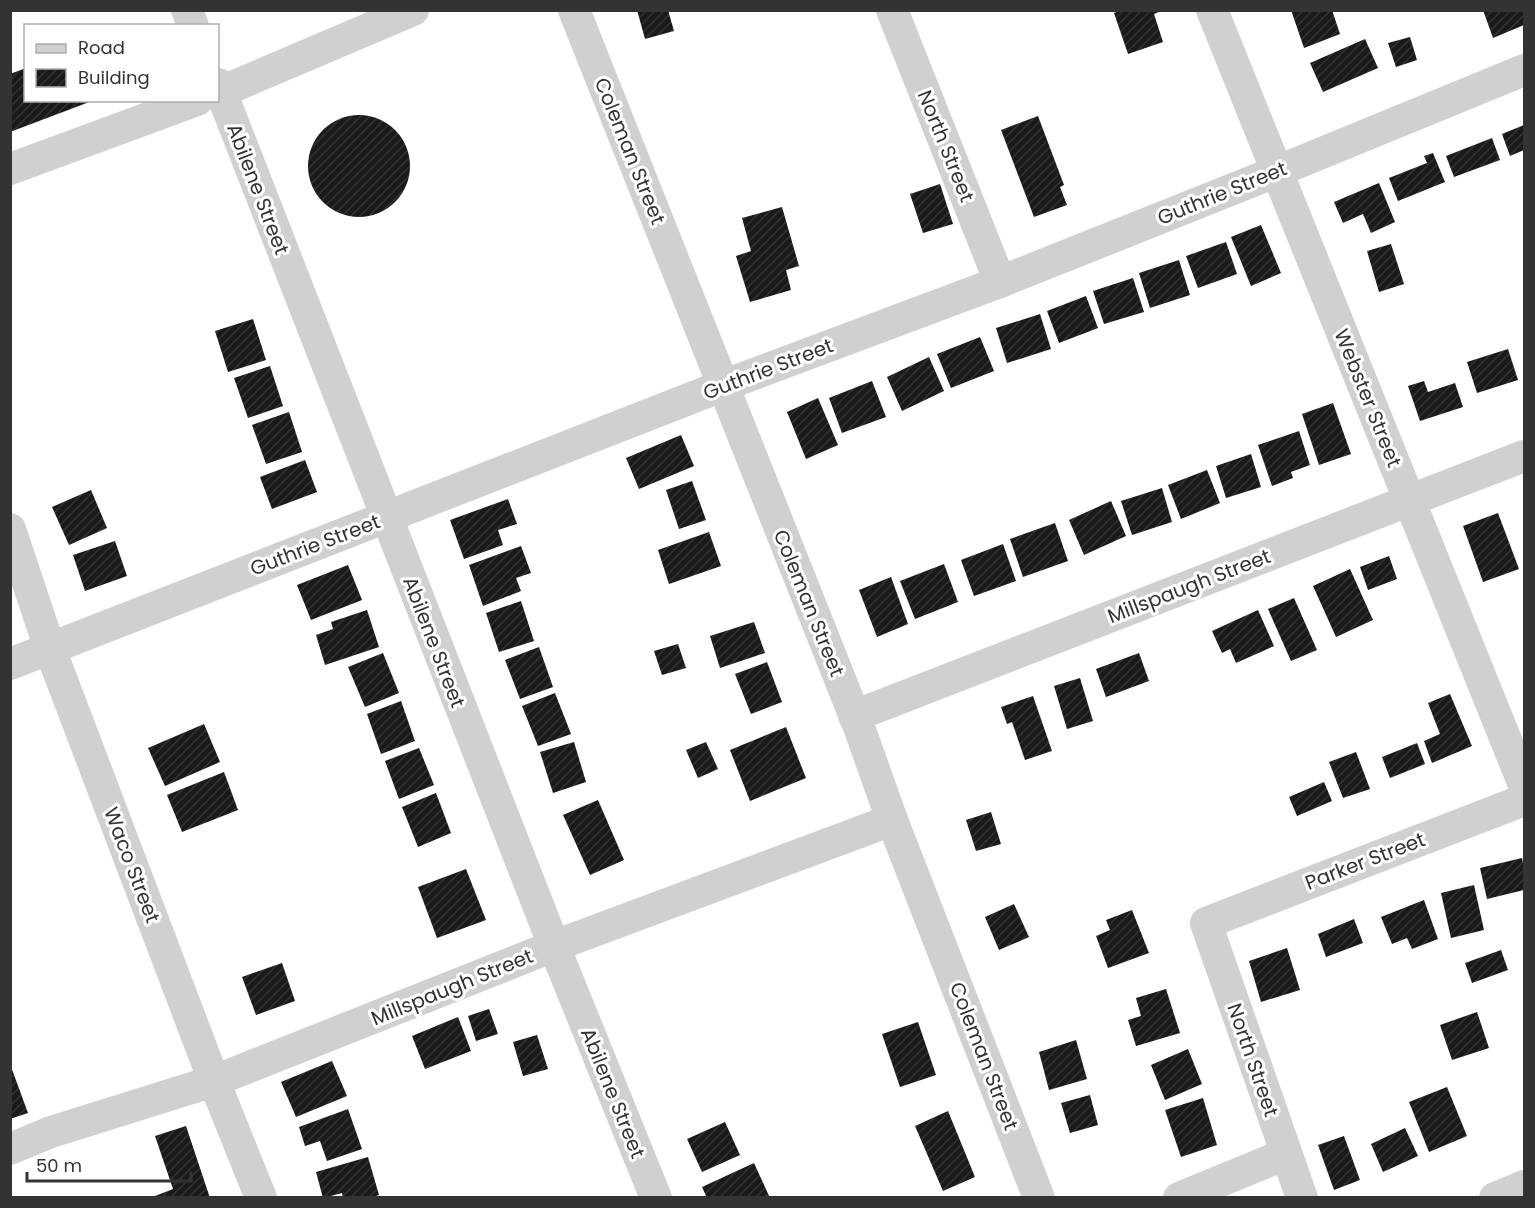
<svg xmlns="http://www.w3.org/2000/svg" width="1535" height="1208" font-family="Poppins,sans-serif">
  <defs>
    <pattern id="building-hatch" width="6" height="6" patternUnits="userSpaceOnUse" patternTransform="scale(1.5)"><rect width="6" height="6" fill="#1a1a1a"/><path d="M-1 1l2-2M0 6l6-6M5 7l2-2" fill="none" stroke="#333"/></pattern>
  </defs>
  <rect width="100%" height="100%" fill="#fff"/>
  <g fill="url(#building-hatch)">
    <polygon points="637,10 668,10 674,31 645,39"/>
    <polygon points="1122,10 1164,10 1154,14 1163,42 1128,54 1114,13"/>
    <polygon points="1291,10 1332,10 1340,34 1304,48"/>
    <polygon points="1483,10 1524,10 1524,25 1493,38"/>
    <polygon points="1410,37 1417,60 1396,67 1388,43"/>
    <polygon points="1365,39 1378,68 1323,92 1310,63"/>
    <polygon points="26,68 26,100 92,101 10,132 10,74"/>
    <circle cx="359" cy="166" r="51"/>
    <polygon points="1038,116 1064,185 1060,187 1067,205 1034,217 1001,130"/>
    <polygon points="1524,125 1524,150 1510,156 1502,134"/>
    <polygon points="1492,138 1500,160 1454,177 1446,156"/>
    <polygon points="1433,153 1445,182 1398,201 1389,178 1427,163 1424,156"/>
    <polygon points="1379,183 1395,222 1371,233 1363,214 1343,223 1334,202"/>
    <polygon points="940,184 953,224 923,233 910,194"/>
    <polygon points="782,207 799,266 786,270 791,290 750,302 736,256 751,251 742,218"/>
    <polygon points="1261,225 1281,273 1251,286 1231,237"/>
    <polygon points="1226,242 1237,274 1198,288 1186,256"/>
    <polygon points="1391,244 1404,284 1379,292 1367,251"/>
    <polygon points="1179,260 1190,295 1150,308 1139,273"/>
    <polygon points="1133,278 1144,312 1104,324 1093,291"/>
    <polygon points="1086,296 1098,328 1059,343 1047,311"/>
    <polygon points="1040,314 1051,349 1007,363 996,328"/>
    <polygon points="253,319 266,360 228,372 215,331"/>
    <polygon points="980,337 994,371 951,388 937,354"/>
    <polygon points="1508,349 1518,380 1477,393 1467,362"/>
    <polygon points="929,357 944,391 902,411 887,377"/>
    <polygon points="270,366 283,406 248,418 234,378"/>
    <polygon points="872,381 886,417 842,433 829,398"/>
    <polygon points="1424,381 1428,392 1455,383 1463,407 1420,421 1408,386"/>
    <polygon points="818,398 838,445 806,459 787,412"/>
    <polygon points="1333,403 1351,454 1319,465 1302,414"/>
    <polygon points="289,412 302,452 266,464 252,425"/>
    <polygon points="1299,431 1310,465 1291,472 1293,478 1272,486 1258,445"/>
    <polygon points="681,435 694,466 639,489 626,458"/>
    <polygon points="1251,454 1261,487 1226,498 1216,466"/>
    <polygon points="305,460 317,492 272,509 260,477"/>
    <polygon points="1207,470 1220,503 1181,519 1168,485"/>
    <polygon points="692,481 706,520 679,529 666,490"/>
    <polygon points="1162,488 1172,522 1132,535 1121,501"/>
    <polygon points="91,490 107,528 69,545 52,507"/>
    <polygon points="508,499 517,524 498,530 503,545 464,559 450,520"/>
    <polygon points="1111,501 1126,536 1084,555 1069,520"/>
    <polygon points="1498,513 1519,569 1483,582 1463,526"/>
    <polygon points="1055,523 1068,561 1023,577 1010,539"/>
    <polygon points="709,532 721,566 669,584 658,550"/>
    <polygon points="115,541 127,576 85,591 73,555"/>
    <polygon points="1003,544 1016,581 974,596 961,560"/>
    <polygon points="521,546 531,573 516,578 521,591 483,606 469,565"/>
    <polygon points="1389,556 1397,579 1368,590 1360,567"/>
    <polygon points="944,564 958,602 915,619 900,581"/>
    <polygon points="348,565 362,600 311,620 297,585"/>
    <polygon points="1350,569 1373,620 1336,637 1313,586"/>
    <polygon points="891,577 908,624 877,637 859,590"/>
    <polygon points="1294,598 1317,650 1291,661 1268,609"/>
    <polygon points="521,601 534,641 499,652 486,613"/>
    <polygon points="367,610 379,647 325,665 316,635 333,629 331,622"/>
    <polygon points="1258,610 1274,646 1236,663 1230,649 1222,653 1212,631"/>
    <polygon points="754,622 765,653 720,668 710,636"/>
    <polygon points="678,644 686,668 662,675 654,651"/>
    <polygon points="539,647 553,687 520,699 505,660"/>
    <polygon points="383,653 399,693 365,707 348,667"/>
    <polygon points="1139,653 1149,681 1106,697 1096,669"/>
    <polygon points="767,662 782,702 751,714 735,674"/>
    <polygon points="1080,678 1093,721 1067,729 1054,686"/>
    <polygon points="555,693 571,734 538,746 522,706"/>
    <polygon points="1450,694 1472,746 1432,763 1424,741 1440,734 1428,703"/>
    <polygon points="1033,696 1052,751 1025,760 1012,722 1007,724 1001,707"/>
    <polygon points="401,701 415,741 381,754 367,714"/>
    <polygon points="204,724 220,762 165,786 148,748"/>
    <polygon points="786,727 806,778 750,801 730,750"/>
    <polygon points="574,742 586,782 553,793 540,752"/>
    <polygon points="706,742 718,769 698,778 686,750"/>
    <polygon points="1417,743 1425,764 1390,778 1382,757"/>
    <polygon points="419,748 434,785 399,799 385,761"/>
    <polygon points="1356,752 1370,789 1343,798 1329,762"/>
    <polygon points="224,772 238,810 182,832 167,795"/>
    <polygon points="1324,782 1332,801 1297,816 1289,797"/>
    <polygon points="436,793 451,833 418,847 402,807"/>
    <polygon points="598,800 624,860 590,875 563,815"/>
    <polygon points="991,812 1001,844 976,851 966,820"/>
    <polygon points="1522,858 1524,869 1524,890 1487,899 1480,868"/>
    <polygon points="466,869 486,920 437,938 418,887"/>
    <polygon points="1474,885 1484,930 1451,938 1441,893"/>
    <polygon points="1424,900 1438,939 1412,949 1407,938 1392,944 1381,917"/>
    <polygon points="1014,904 1029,937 999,950 985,917"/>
    <polygon points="1132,910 1149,953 1108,968 1096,936 1110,930 1106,920"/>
    <polygon points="1354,919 1363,943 1326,957 1318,934"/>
    <polygon points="1287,948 1300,990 1261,1002 1249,961"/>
    <polygon points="1501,950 1508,970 1472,983 1465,963"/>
    <polygon points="282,963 295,1001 256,1015 242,977"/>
    <polygon points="1166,989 1180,1033 1136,1046 1128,1020 1141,1016 1136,998"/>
    <polygon points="489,1009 498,1034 476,1041 468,1016"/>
    <polygon points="1477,1012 1489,1048 1452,1060 1440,1025"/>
    <polygon points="458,1017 471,1051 425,1069 412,1036"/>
    <polygon points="918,1022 936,1075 900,1087 882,1034"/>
    <polygon points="537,1035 548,1069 523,1076 513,1042"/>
    <polygon points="1076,1040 1087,1079 1049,1090 1039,1052"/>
    <polygon points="1188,1049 1202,1084 1165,1100 1151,1065"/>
    <polygon points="332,1061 347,1096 296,1117 281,1082"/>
    <polygon points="10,1064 28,1113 10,1119"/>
    <polygon points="1447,1087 1467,1136 1429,1152 1409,1102"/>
    <polygon points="1090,1095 1098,1125 1070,1133 1061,1103"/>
    <polygon points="1203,1098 1217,1145 1181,1157 1165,1110"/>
    <polygon points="348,1109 362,1149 327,1161 320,1141 305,1146 299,1127"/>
    <polygon points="948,1111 975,1177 943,1191 915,1126"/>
    <polygon points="725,1122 740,1155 702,1172 687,1139"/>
    <polygon points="186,1126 210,1198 150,1198 173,1189 155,1136"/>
    <polygon points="1405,1128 1418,1156 1383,1172 1371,1144"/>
    <polygon points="1344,1136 1360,1180 1334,1190 1318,1145"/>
    <polygon points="368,1157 379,1195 370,1198 343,1198 342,1193 323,1198 316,1172"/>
    <polygon points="754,1163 770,1198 707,1198 702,1187"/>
  </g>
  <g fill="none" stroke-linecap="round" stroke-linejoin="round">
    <g stroke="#d0d0d0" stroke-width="32">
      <polyline points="187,10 193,26"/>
      <polyline points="574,10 859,727 892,820 1039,1198"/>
      <polyline points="892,10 1000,282"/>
      <polyline points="1212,10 1524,785"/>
      <polyline points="218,84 554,946 656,1198"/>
      <polyline points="218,93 413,10"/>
      <polyline points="10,169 197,100"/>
      <polyline points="10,529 50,649 214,1081 261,1198"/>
      <polyline points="10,664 722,386 1000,282 1278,171 1524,70"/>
      <polyline points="854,716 1524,456"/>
      <polyline points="10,1149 51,1132 214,1081 554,946 892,820"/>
      <polyline points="1179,1198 1286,1154"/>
      <polyline points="1302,1198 1206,923 1524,800"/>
      <polyline points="1495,1198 1524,1186"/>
    </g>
  </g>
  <g text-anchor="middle" stroke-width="6" stroke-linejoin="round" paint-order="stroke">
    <g font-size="20" fill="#333" stroke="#fff">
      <text transform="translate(946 146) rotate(68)" y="7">North Street</text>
      <text transform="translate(630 151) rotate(68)" y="7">Coleman Street</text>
      <text transform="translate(258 189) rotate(69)" y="7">Abilene Street</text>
      <text transform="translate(1222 193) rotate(-22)" y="7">Guthrie Street</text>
      <text transform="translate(768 369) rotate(-21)" y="7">Guthrie Street</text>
      <text transform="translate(1368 398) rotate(68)" y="7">Webster Street</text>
      <text transform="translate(315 545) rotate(-21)" y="7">Guthrie Street</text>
      <text transform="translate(1189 586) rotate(-21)" y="7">Millspaugh Street</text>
      <text transform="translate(809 603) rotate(68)" y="7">Coleman Street</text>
      <text transform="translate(434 642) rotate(69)" y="7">Abilene Street</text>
      <text transform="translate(1365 861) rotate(-21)" y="7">Parker Street</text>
      <text transform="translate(132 865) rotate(69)" y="7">Waco Street</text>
      <text transform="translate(452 987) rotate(-22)" y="7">Millspaugh Street</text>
      <text transform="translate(984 1056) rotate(69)" y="7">Coleman Street</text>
      <text transform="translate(1253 1060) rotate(71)" y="7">North Street</text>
      <text transform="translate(613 1093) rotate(68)" y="7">Abilene Street</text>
    </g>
  </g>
  <rect width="1535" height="1208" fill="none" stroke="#333333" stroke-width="24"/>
  <rect x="24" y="24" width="195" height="78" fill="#ffffff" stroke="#adadad" stroke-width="1.5"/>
  <rect x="36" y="44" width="30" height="9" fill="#d0d0d0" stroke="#adadad" stroke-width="1.5"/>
  <text x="78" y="54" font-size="18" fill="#333333">Road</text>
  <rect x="36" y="69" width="30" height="18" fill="url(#building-hatch)" stroke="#adadad" stroke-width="1.5"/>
  <text x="78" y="84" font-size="18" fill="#333333">Building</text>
  <path d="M27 1172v9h164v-9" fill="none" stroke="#333333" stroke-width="3"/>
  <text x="36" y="1172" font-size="18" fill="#333333" stroke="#ffffff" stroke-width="4.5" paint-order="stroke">50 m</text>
</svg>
